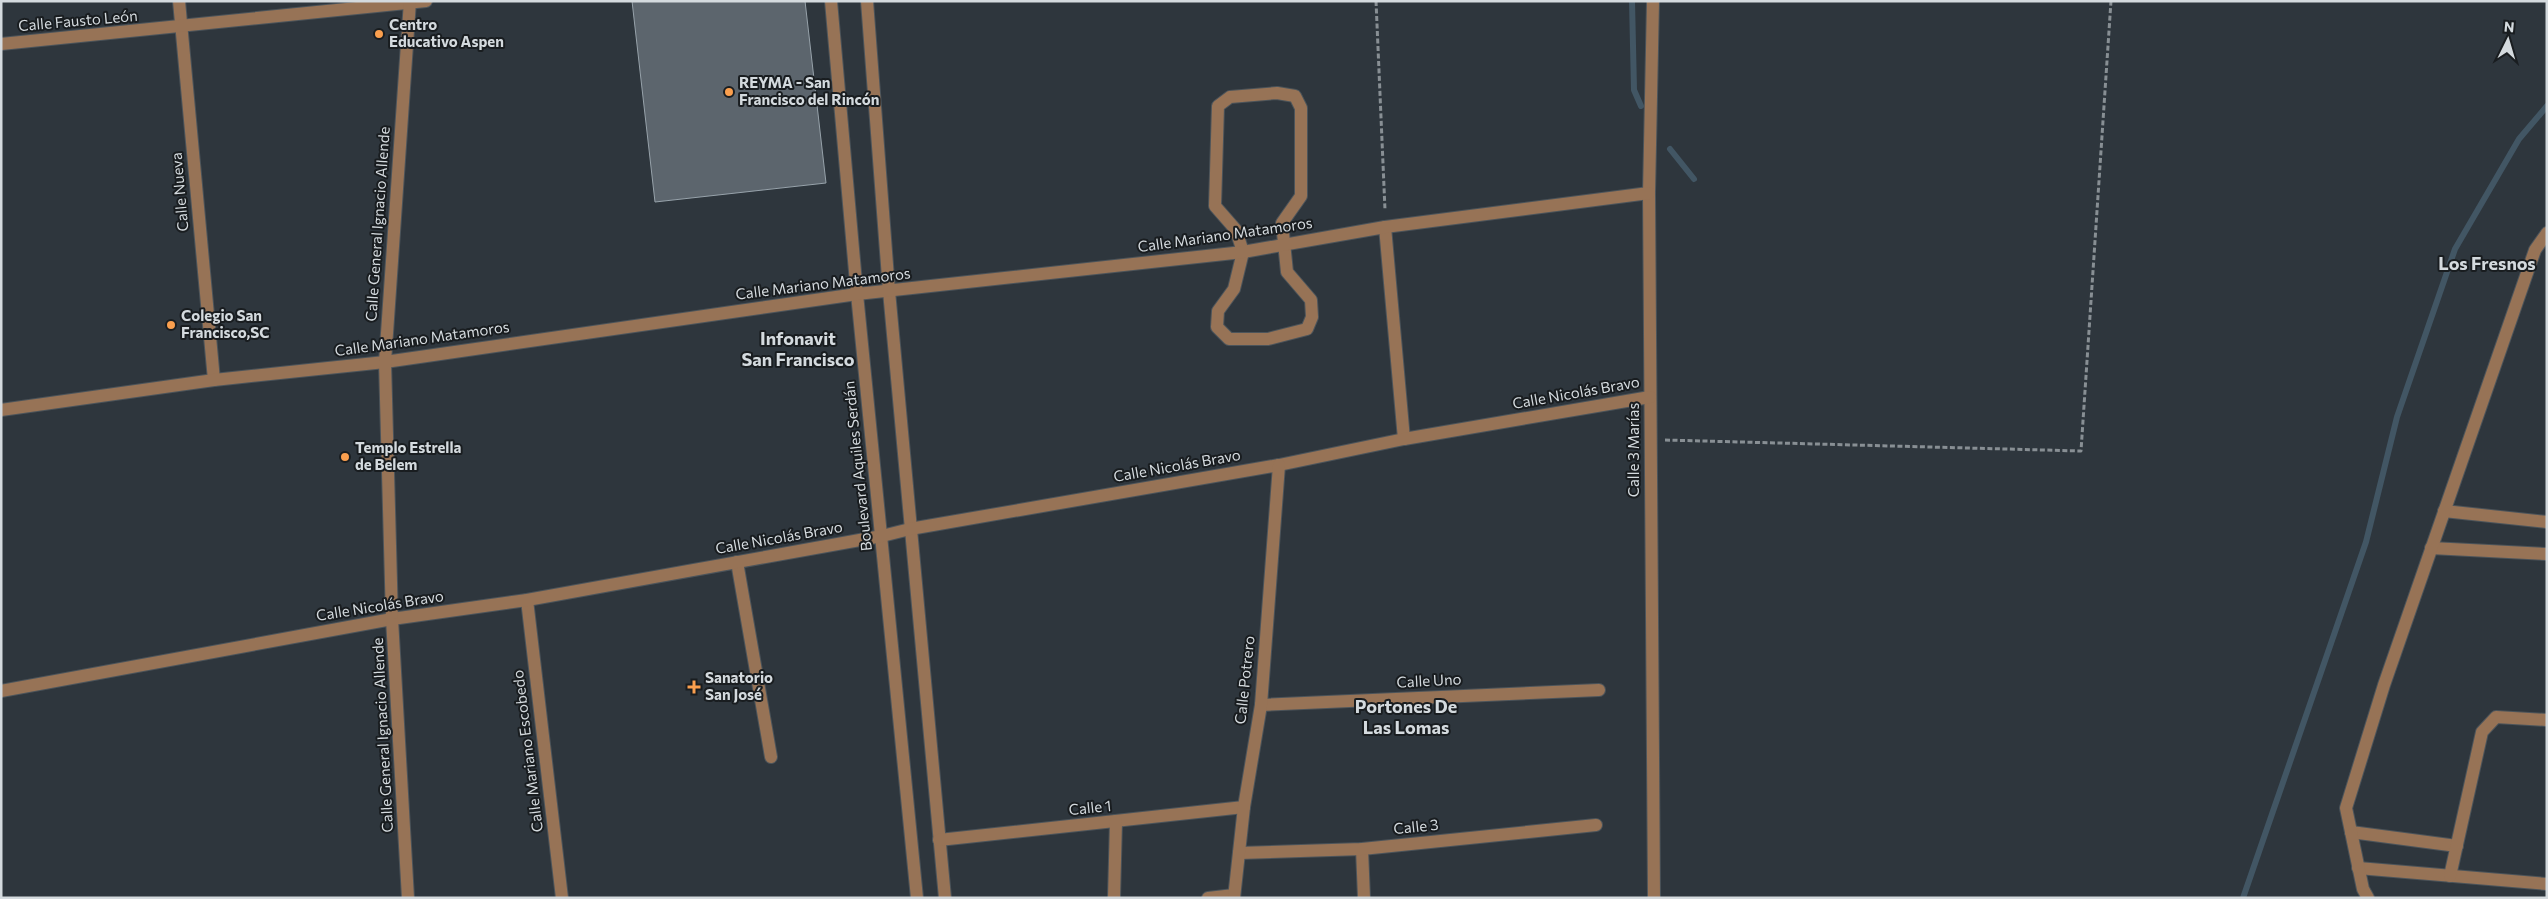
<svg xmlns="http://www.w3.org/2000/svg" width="2548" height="899" font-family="Commissioner,sans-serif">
  <rect width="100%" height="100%" fill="#2e363d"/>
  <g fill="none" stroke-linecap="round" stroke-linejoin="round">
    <g stroke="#425664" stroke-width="6">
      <polyline points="1632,1 1634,90 1641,106"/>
      <polyline points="1670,149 1694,179"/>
      <polyline points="2243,898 2366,542 2397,417 2455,249 2519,139 2547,106"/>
    </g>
  </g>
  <polygon fill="#5c656d" stroke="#97a2aa" points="632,1 805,1 826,183 655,202"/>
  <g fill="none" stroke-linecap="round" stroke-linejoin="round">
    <defs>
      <g id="minor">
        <polyline points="179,1 214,380"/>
        <polyline points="831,1 857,294 917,898"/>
        <polyline points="867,1 889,291 945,898"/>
        <polyline points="1653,1 1649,193 1654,898"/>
        <polyline points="1,44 426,1"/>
        <polygon points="1277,93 1295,96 1301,108 1301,196 1282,223 1287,272 1311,300 1312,317 1307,329 1268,339 1229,339 1217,327 1218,311 1234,289 1243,252 1236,230 1215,206 1218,106 1230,97"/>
        <polyline points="1385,227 1404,439"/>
        <polyline points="1,410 214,380 385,362 857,294 1243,252 1385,227 1649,193"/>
        <polyline points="2444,511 2547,522"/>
        <polyline points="2431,548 2547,554"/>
        <polyline points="737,562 771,757"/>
        <polyline points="527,600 562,898"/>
        <polyline points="1,691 392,619 527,600 882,536 910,529 1279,465 1404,439 1650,397"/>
        <polyline points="1261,705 1599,690"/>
        <polyline points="2351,832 2457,846"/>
        <polyline points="939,840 1244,807"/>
        <polyline points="1362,849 1364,898"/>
        <polyline points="1239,853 1362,849 1596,825"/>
        <polyline points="2358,868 2547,884"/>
        <polyline points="2450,876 2482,732 2496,717 2547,720"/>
        <polyline points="408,898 392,619 385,362 410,1"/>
        <polyline points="1114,898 1116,821"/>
        <polyline points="1208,898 1234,895"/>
        <polyline points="1234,898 1244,807 1261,705 1279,465"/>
        <polyline points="2368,898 2363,889 2346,808 2384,685 2535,250 2547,233"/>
      </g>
    </defs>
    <use href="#minor" stroke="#4c545a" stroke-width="14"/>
    <g stroke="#888f94" stroke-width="3" stroke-dasharray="5 2.5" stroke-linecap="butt">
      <polyline points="1376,1 1385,210"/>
      <polyline points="1665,440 2081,451 2111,1"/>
    </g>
    <use href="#minor" stroke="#977356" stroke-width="12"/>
  </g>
  <g fill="#fa9f4e" stroke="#191d20" stroke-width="2">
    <circle cx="379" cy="34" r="5"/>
    <circle cx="729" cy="92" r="5"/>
    <circle cx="171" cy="325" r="5"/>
    <circle cx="345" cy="457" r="5"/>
    <path d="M691.5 679.5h5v5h5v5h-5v5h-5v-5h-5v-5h5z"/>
  </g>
  <g text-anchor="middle" stroke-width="4" stroke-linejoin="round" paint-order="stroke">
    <g font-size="15" fill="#d4dade" stroke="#191d20">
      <text transform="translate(78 21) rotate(-5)" y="5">Calle Fausto León</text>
      <text transform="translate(180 192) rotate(-95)" y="5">Calle Nueva</text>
      <text transform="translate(378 224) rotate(-86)" y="5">Calle General Ignacio Allende</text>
      <text transform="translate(1225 235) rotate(-8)" y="5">Calle Mariano Matamoros</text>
      <text transform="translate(823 284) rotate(-7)" y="5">Calle Mariano Matamoros</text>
      <text transform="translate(422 339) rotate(-8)" y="5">Calle Mariano Matamoros</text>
      <text transform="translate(1576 393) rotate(-10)" y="5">Calle Nicolás Bravo</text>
      <text transform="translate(1634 450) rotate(-90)" y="5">Calle 3 Marías</text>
      <text transform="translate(858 466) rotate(-96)" y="5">Boulevard Aquiles Serdán</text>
      <text transform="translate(1177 466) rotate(-10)" y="5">Calle Nicolás Bravo</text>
      <text transform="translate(779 538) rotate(-10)" y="5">Calle Nicolás Bravo</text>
      <text transform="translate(380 606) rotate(-9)" y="5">Calle Nicolás Bravo</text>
      <text transform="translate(1245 680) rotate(-84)" y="5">Calle Potrero</text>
      <text transform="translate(1429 681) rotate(-3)" y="5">Calle Uno</text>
      <text transform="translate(383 735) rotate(-93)" y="5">Calle General Ignacio Allende</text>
      <text transform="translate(528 751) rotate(-97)" y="5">Calle Mariano Escobedo</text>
      <text transform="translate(1090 808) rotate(-6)" y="5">Calle 1</text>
      <text transform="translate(1416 827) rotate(-6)" y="5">Calle 3</text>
    </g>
    <g font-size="15" font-weight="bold" fill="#d4dade" stroke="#191d20" text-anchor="start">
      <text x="389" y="30">Centro<tspan x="389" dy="17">Educativo Aspen</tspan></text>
      <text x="739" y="88">REYMA - San<tspan x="739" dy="17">Francisco del Rincón</tspan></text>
      <text x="181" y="321">Colegio San<tspan x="181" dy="17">Francisco,SC</tspan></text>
      <text x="355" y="453">Templo Estrella<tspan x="355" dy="17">de Belem</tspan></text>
      <text x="705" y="683">Sanatorio<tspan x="705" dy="17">San José</tspan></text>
    </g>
    <g font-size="18" font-weight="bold" fill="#d4dade" stroke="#191d20">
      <text x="2487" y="270">Los Fresnos</text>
      <text x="798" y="345">Infonavit<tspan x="798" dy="21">San Francisco</tspan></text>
      <text x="1406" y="713">Portones De<tspan x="1406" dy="21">Las Lomas</tspan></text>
    </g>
  </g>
  <rect width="2548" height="899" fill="none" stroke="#d4dade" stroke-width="5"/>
  <g transform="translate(2508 40) rotate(5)" stroke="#191d20" stroke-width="4" paint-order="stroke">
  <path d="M0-4L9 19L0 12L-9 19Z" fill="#d4dade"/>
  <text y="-8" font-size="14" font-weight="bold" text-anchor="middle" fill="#d4dade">N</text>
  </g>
</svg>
